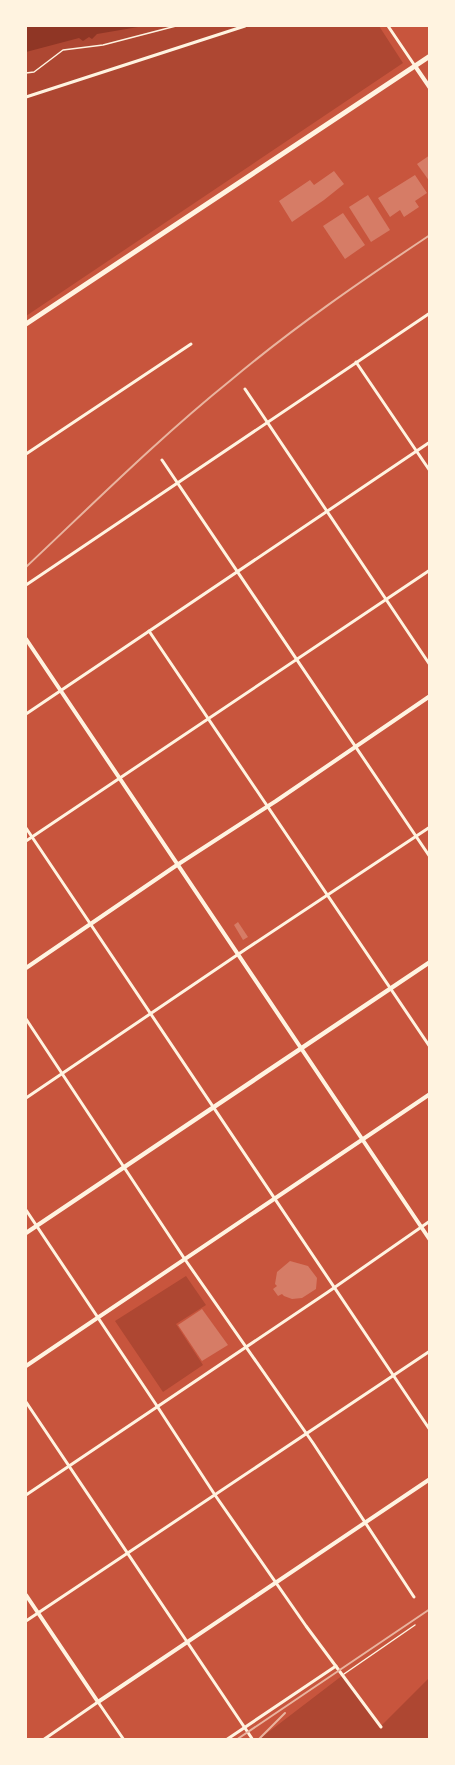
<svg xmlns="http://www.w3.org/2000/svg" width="455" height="1765" font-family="Jost,sans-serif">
  <rect width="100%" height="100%" fill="#c8553d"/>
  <g fill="#ae4732">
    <polygon points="26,26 379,26 403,63 26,316"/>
    <polygon points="186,1276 206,1305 176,1324 203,1365 163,1392 115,1321"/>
    <polygon points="343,1675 381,1726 429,1678 429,1739 258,1740"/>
  </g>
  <polygon fill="#8f3625" points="26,26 144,26 97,34 92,39 89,37 83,41 79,38 26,52"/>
  <g fill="#d67c66">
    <polygon points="430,155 430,182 417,164"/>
    <polygon points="334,171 344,184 324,200 292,222 279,201 310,180 314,185"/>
    <polygon points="415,175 427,193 415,201 419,207 404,217 400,210 390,217 378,198"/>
    <polygon points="368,195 390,230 371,242 349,207"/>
    <polygon points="343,213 365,245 345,259 323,226"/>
    <polygon points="238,922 248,937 243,940 234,925"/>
    <polygon points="290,1261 308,1266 317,1278 316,1289 302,1298 292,1299 284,1296 282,1294 278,1296 273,1289 277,1286 275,1284 277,1272"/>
    <polygon points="202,1309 228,1345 202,1361 178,1325"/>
  </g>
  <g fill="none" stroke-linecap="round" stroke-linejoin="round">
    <polyline stroke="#fff3e0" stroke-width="1.5" points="26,73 34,72 63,50 103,45 176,26"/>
    <polyline stroke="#fff3e0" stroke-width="1.5" points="344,1674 415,1625"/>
    <g stroke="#fff3e0" stroke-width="3">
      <polyline points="388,26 415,66"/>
      <polyline points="26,97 245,26"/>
      <polyline points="356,362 430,471"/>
      <polyline points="245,389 430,665"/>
      <polyline points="26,454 191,344"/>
      <polyline points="162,460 430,857"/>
      <polyline points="26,585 430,313"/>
      <polyline points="149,631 430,1047"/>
      <polyline points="26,714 430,442"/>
      <polyline points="26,828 430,1430"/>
      <polyline points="26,841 430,570"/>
      <polyline points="26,1019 184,1258 313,1443 414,1597"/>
      <polyline points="26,1098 246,949 430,827"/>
      <polyline points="26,1210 157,1406 215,1495 306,1626 381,1727"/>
      <polyline points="26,1402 253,1740"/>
      <polyline points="26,1495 328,1292 430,1221"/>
      <polyline points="26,1621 430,1351"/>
      <polyline points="43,1740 98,1702 124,1740"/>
      <polyline points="226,1740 336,1666"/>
    </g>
    <g stroke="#fff3e0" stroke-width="4">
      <polyline points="415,66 430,88"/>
      <polyline points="26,639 430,1240"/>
      <polyline points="26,968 177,865 276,801 430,696"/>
      <polyline points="26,1366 430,1094"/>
      <polyline points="26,1595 98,1702 430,1479"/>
    </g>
    <polyline stroke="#fff3e0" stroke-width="4.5" points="26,1233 430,962"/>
    <polyline stroke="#fff3e0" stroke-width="5" points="26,324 430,56"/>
    <g stroke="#e9b49f" stroke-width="2">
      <path d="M26,567C93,504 159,438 231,380C294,327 361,281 430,235"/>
      <polyline points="236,1740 430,1609"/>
      <polyline points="258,1740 285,1713"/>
    </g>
  </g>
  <rect width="455" height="1765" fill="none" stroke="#fff3e0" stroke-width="54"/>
</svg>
